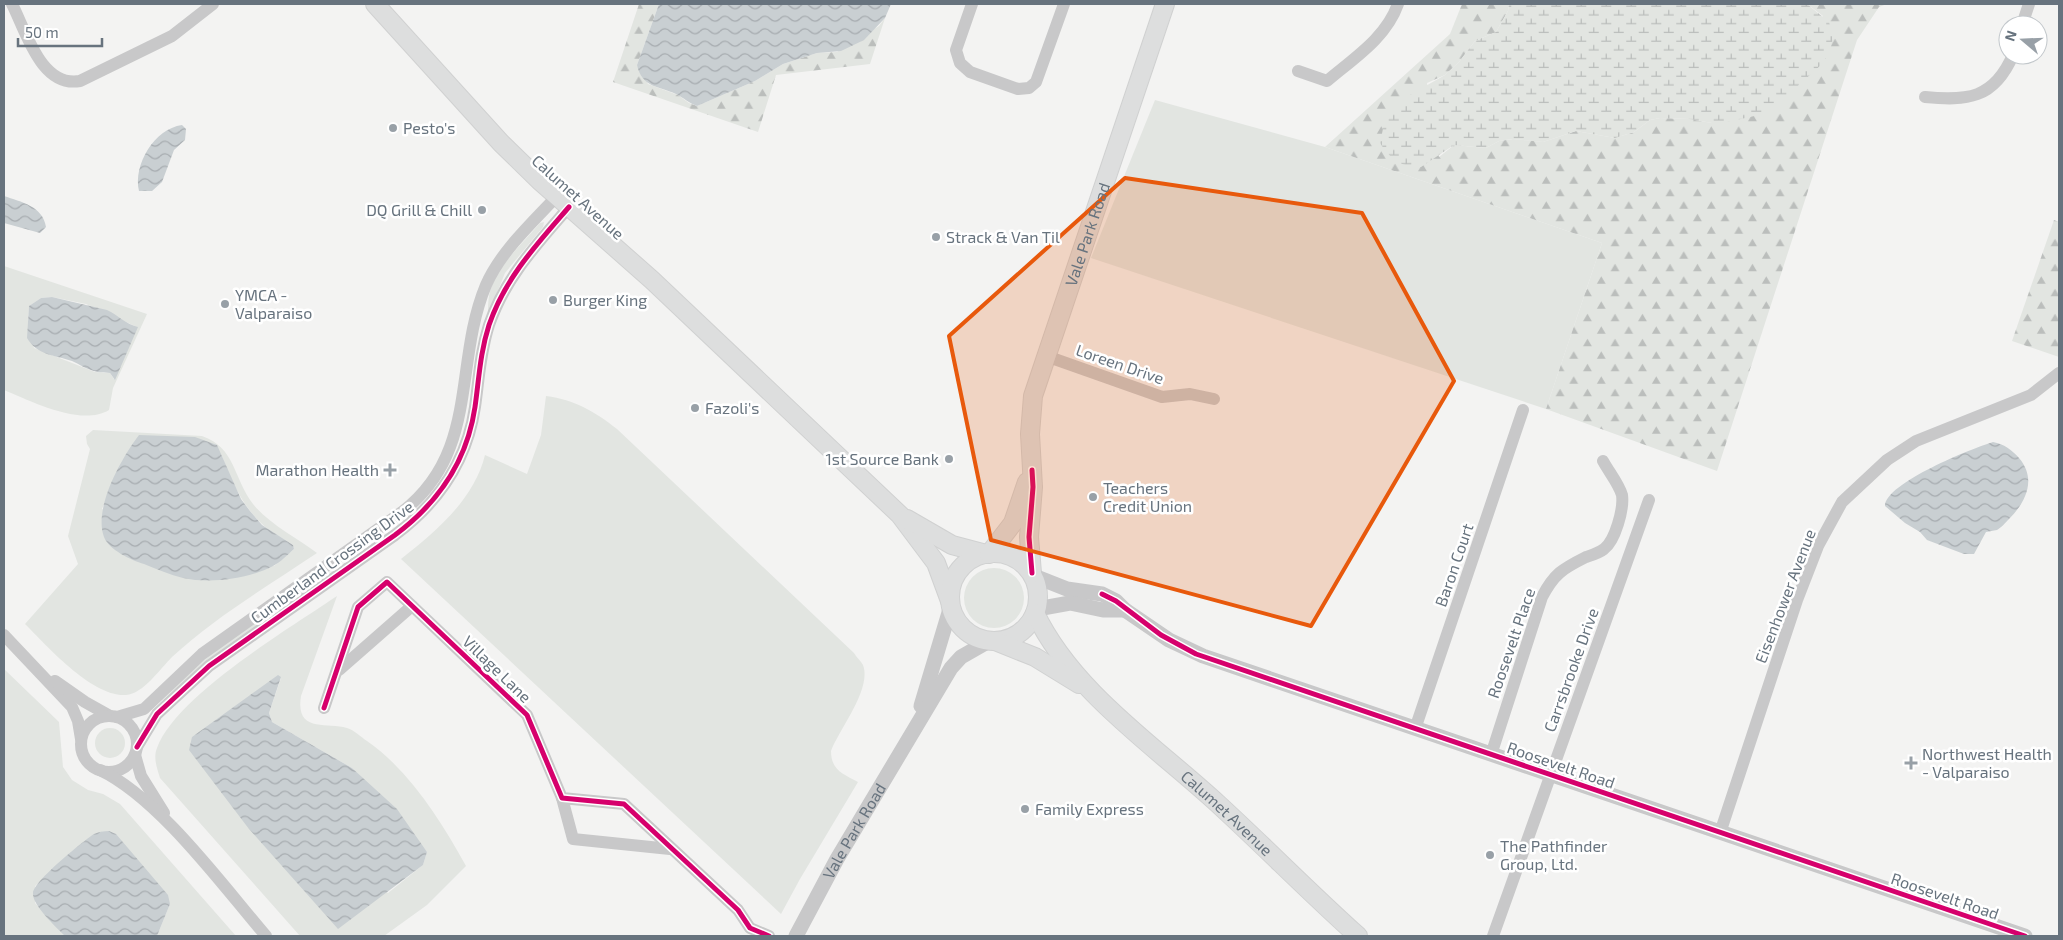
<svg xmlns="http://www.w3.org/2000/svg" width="2063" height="940" font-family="'Exo 2',sans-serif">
  <defs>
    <pattern id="forest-firs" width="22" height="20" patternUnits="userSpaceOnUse" patternTransform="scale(1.25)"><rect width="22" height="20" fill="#e2e5e1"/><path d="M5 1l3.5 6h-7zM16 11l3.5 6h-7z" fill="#bbbebc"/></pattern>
    <pattern id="wetland-marsh" width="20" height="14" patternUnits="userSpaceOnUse" patternTransform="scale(1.25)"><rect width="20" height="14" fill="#e2e5e1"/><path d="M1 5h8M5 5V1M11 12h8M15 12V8" fill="none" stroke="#bbbebc"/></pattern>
    <pattern id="water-waves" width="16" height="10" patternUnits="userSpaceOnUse" patternTransform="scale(1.25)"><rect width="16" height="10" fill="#c9cfd2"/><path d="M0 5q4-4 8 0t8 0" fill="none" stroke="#a7acb0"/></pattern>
  </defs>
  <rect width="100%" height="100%" fill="#f3f3f2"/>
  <g fill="#e2e5e1" fill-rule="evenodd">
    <polygon points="1155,100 1325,147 1602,243 1546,409 1091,258"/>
    <path d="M544,222L543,227L505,273L488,315C488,307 488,296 491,288C500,263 523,243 540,223Z"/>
    <path d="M4,266L147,314L113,388L109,410C81,427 31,401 4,390ZM52,297L86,304L137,327L114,379L110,373L95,372L34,348L28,325L29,306L41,298Z"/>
    <path d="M546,396C575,400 594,411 617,429L854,653C856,657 861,661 863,665C872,689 840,728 831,751C831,770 843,774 858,782L800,879L781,914L401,559C435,532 474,500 485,455L527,474L541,435Z"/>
    <path d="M93,430L202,436C236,448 233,478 253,504C269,524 297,538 317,553C268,586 215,617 172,657C160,669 143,694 126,695C92,697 47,646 25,624L78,564L68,536L90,449L87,444L86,436ZM221,454C231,479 241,504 261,523C270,532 283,538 293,545L294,549L274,566L102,509L123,460Z"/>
    <circle cx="994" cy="598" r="30"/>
    <polygon points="330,571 321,582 151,713 183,679 216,650"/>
    <path d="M337,596L301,696C295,733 326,722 347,728C354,730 361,737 367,741C410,771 441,821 466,866L427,905L384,936H300L160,778C157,768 153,758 157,748C176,696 290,628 337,596ZM281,678L269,713L272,722L352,768L427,852L423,865L388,893L193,737Z"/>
    <polygon points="4,669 59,722 63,767 72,780 88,790 103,794 120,804 236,936 157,936 170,904 95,834 35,886 35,903 65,936 4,936"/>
    <circle cx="110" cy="743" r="15"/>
  </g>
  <g fill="url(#forest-firs)">
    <polygon points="639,4 659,4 637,65 648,84 678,95 689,103 697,106 755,81 783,64 817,53 837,52 879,26 885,18 870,64 776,75 758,132 613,82"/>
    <polygon points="1462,4 1509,4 1508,11 1496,32 1475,41 1459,62 1445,75 1427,83 1439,157 1454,145 1486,148 1499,141 1513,139 1543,142 1576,131 1615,138 1634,132 1650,120 1660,118 1689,119 1712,123 1823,16 1807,4 1887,4 1879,7 1857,40 1717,471 1546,409 1602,243 1325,147 1450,34"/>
    <polygon points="2054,220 2059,222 2059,357 2012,341"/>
  </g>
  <path fill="url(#wetland-marsh)" d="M1509,4H1807L1829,22L1833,37L1830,51L1822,64L1768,113L1727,122L1712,123L1689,119L1660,118L1650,120L1634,132L1615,138L1576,131L1543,142L1512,139L1499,141L1486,148L1454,145L1421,167C1401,167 1391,160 1380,143L1384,124L1408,96L1445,75L1459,62L1475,41L1496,32L1508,11Z"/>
  <g fill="url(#water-waves)">
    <path d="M659,4H891L885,18L864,40L841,51L817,53L783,64L755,81L697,106C689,103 684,98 676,94C659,86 642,88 637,65Z"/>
    <path d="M182,125L186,129L185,140L174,150L162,182L152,191H139C133,165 154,129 182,125Z"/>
    <path d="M4,196C21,202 43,206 46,227L40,233L4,223Z"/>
    <path d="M52,297L107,310C118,315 125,324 138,327L115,380L110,373C104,372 99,373 94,371C86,369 79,364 72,361C54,355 37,355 27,338L29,306L41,298Z"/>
    <path d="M139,435L195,437L217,445L241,499L250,511L262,525L293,545L294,549C287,555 281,562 273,566C248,579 210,584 183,578C170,575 157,569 144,564C131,560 109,550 104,537C93,508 122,457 139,435Z"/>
    <path d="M1993,442C2004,444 2012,450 2019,458C2037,479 2026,502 2009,519C2006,522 2001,528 1997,530C1993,531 1990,531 1986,532L1974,554H1964L1927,540L1920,532L1905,523L1885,506C1885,483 1973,448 1993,442Z"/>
    <polygon points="278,675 281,677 269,713 272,722 352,768 397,809 427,852 423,865 338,929 249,829 189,750 192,737"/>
    <path d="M109,831L116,834L168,895L170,904L157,936H65C56,927 32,905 33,893C34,881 82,842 94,834C98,832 104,831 109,831Z"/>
  </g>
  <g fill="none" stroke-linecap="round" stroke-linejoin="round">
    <defs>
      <g id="secondary">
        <polyline points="375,4 501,143 541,182 652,280 900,515 936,563 950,601"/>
        <polyline points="907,519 952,545 986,554"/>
        <circle cx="994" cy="597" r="44"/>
        <polyline points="989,554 1013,523 1027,482"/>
        <path id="s2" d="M1032,573L1029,537L1033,487L1030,434L1033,396L1165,4"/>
        <path id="s3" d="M1035,613C1072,691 1155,746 1217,803C1265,847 1310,893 1358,936"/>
        <polyline points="995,641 1035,657 1079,684"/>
      </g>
    </defs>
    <use href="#secondary" stroke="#d0d1d1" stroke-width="20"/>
    <g stroke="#c8c8c9" stroke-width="12">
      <path d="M12,4C26,31 41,88 80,81L172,36L213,4"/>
      <polyline points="972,4 956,50 960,63 970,72 1018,89 1029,88 1036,82 1064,4"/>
      <polyline points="2022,25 2029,4"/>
      <path d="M1298,71L1327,81C1354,58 1386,38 1398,4"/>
      <path d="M1925,97C1967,101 1994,99 2013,55"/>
      <polyline points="1046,356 1162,397 1190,394 1214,399"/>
      <polyline points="4,635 72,707 78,721 81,739"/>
      <polyline points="339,670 412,606"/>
      <polyline points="55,681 85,702 110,716"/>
      <polyline points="324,708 358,607 387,582 527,715 562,798 624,804 738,910 750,928 769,936"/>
      <circle cx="109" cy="744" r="28"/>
      <path d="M117,717L144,709L202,654L402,512C480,452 453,364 486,285C501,251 532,223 557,196"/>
      <polyline points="1415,729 1523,410"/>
      <path d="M137,747L157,714L209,666L395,535C438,503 467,462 475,407C479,379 480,353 489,325C505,278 537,244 569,207"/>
      <polyline points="135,755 141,776 164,813"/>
      <path d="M1491,755L1542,597C1554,574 1562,569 1586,557C1592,555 1599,553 1604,549C1615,541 1624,509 1622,495C1619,484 1609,472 1603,461"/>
      <path d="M100,770C159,798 223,886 266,936"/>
      <polyline points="562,798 573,839 670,849"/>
      <polyline points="1720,833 1797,600 1818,546 1842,502 1887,460 1916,441 2031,395 2059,373"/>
      <polyline points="1493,936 1649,500"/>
    </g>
    <g stroke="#c8c8c9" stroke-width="15">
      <polyline points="1034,576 1067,589 1102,594 1116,601 1125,610 1169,640 1203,656 2025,936"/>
      <polyline points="1037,609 1070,603 1103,610 1125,610"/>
      <polyline points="921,706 951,606"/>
      <path id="s1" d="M796,936L837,859L951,668L961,657L989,641"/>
    </g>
    <use href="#secondary" stroke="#dddede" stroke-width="18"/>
    <defs>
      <g id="cycleway">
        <polyline points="1032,573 1029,537 1033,487 1032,470"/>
        <polyline points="1102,594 1116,601 1161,635 1196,654 2025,936"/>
        <polyline points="324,708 358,607 387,582 527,715 562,798 624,804 738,910 750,928 769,936"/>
        <path d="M137,747L157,714L209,666L395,535C438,503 467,462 475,407C479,379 480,353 489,325C505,278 537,244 569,207"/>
      </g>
    </defs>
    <use href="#cycleway" stroke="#fff" stroke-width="8"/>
    <use href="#cycleway" stroke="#d6006c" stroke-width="5"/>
  </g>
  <path fill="#e8590c" fill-opacity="0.2" stroke="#e8590c" stroke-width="4" stroke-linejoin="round" d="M1125,178L1362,213L1454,381L1311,626L991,540L949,336Z"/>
  <g fill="#98a0a7" stroke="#fff" stroke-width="2">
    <circle cx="393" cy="128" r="5"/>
    <circle cx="482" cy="210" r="5"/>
    <circle cx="936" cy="237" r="5"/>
    <circle cx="553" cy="300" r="5"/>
    <circle cx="225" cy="304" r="5"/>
    <circle cx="695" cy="408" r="5"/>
    <circle cx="949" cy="459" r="5"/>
    <path d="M387.5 462.5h5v5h5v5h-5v5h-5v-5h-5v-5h5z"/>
    <circle cx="1093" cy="497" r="5"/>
    <path d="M1908.5 755.5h5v5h5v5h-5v5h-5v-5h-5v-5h5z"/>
    <circle cx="1025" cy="809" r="5"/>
    <circle cx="1490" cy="855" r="5"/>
  </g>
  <g text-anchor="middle" stroke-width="5" stroke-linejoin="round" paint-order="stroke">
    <g font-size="16" fill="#67737e" stroke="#fff" text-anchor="start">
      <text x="403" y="134">Pesto's</text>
      <text x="472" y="216" text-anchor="end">DQ Grill &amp; Chill</text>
      <text x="946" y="243">Strack &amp; Van Til</text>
      <text x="235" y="301">YMCA -<tspan x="235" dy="18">Valparaiso</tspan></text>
      <text x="563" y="306">Burger King</text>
      <text x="705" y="414">Fazoli's</text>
      <text x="939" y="465" text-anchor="end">1st Source Bank</text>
      <text x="379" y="476" text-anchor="end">Marathon Health</text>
      <text x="1103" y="494">Teachers<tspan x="1103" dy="18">Credit Union</tspan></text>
      <text x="1922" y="760">Northwest Health<tspan x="1922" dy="18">- Valparaiso</tspan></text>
      <text x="1035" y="815">Family Express</text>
      <text x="1500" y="852">The Pathfinder<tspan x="1500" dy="18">Group, Ltd.</tspan></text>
    </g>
    <g font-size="16" fill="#67737e" stroke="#fff">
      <text transform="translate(578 197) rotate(42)" y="6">Calumet Avenue</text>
      <text dy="6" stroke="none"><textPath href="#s2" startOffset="348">Vale Park Road</textPath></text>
      <text transform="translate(1120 364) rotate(19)" y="6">Loreen Drive</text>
      <text transform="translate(332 562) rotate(-36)" y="6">Cumberland Crossing Drive</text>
      <text transform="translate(1454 565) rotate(-71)" y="6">Baron Court</text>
      <text transform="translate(1785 596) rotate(-69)" y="6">Eisenhower Avenue</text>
      <text transform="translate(1511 643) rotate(-71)" y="6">Roosevelt Place</text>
      <text transform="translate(497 669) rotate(44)" y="6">Village Lane</text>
      <text transform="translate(1571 670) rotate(-70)" y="6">Carrsbrooke Drive</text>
      <text transform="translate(1561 765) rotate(19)" y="6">Roosevelt Road</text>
      <text dy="6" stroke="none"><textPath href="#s3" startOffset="279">Calumet Avenue</textPath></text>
      <text dy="6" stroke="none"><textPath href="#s1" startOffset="120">Vale Park Road</textPath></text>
      <text transform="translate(1945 896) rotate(19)" y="6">Roosevelt Road</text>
    </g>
  </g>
  <rect width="2063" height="940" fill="none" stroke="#67737e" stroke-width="10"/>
  <g transform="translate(2023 40) rotate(289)"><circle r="24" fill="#ffffff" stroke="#c2c7cb"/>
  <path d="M0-4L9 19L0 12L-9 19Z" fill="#98a0a7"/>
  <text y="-8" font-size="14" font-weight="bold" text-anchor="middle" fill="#67737e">N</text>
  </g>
  <path d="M18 38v8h84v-8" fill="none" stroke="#67737e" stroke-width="2.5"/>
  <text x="25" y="38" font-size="15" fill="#67737e" stroke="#ffffff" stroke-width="4" paint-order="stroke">50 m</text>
</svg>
